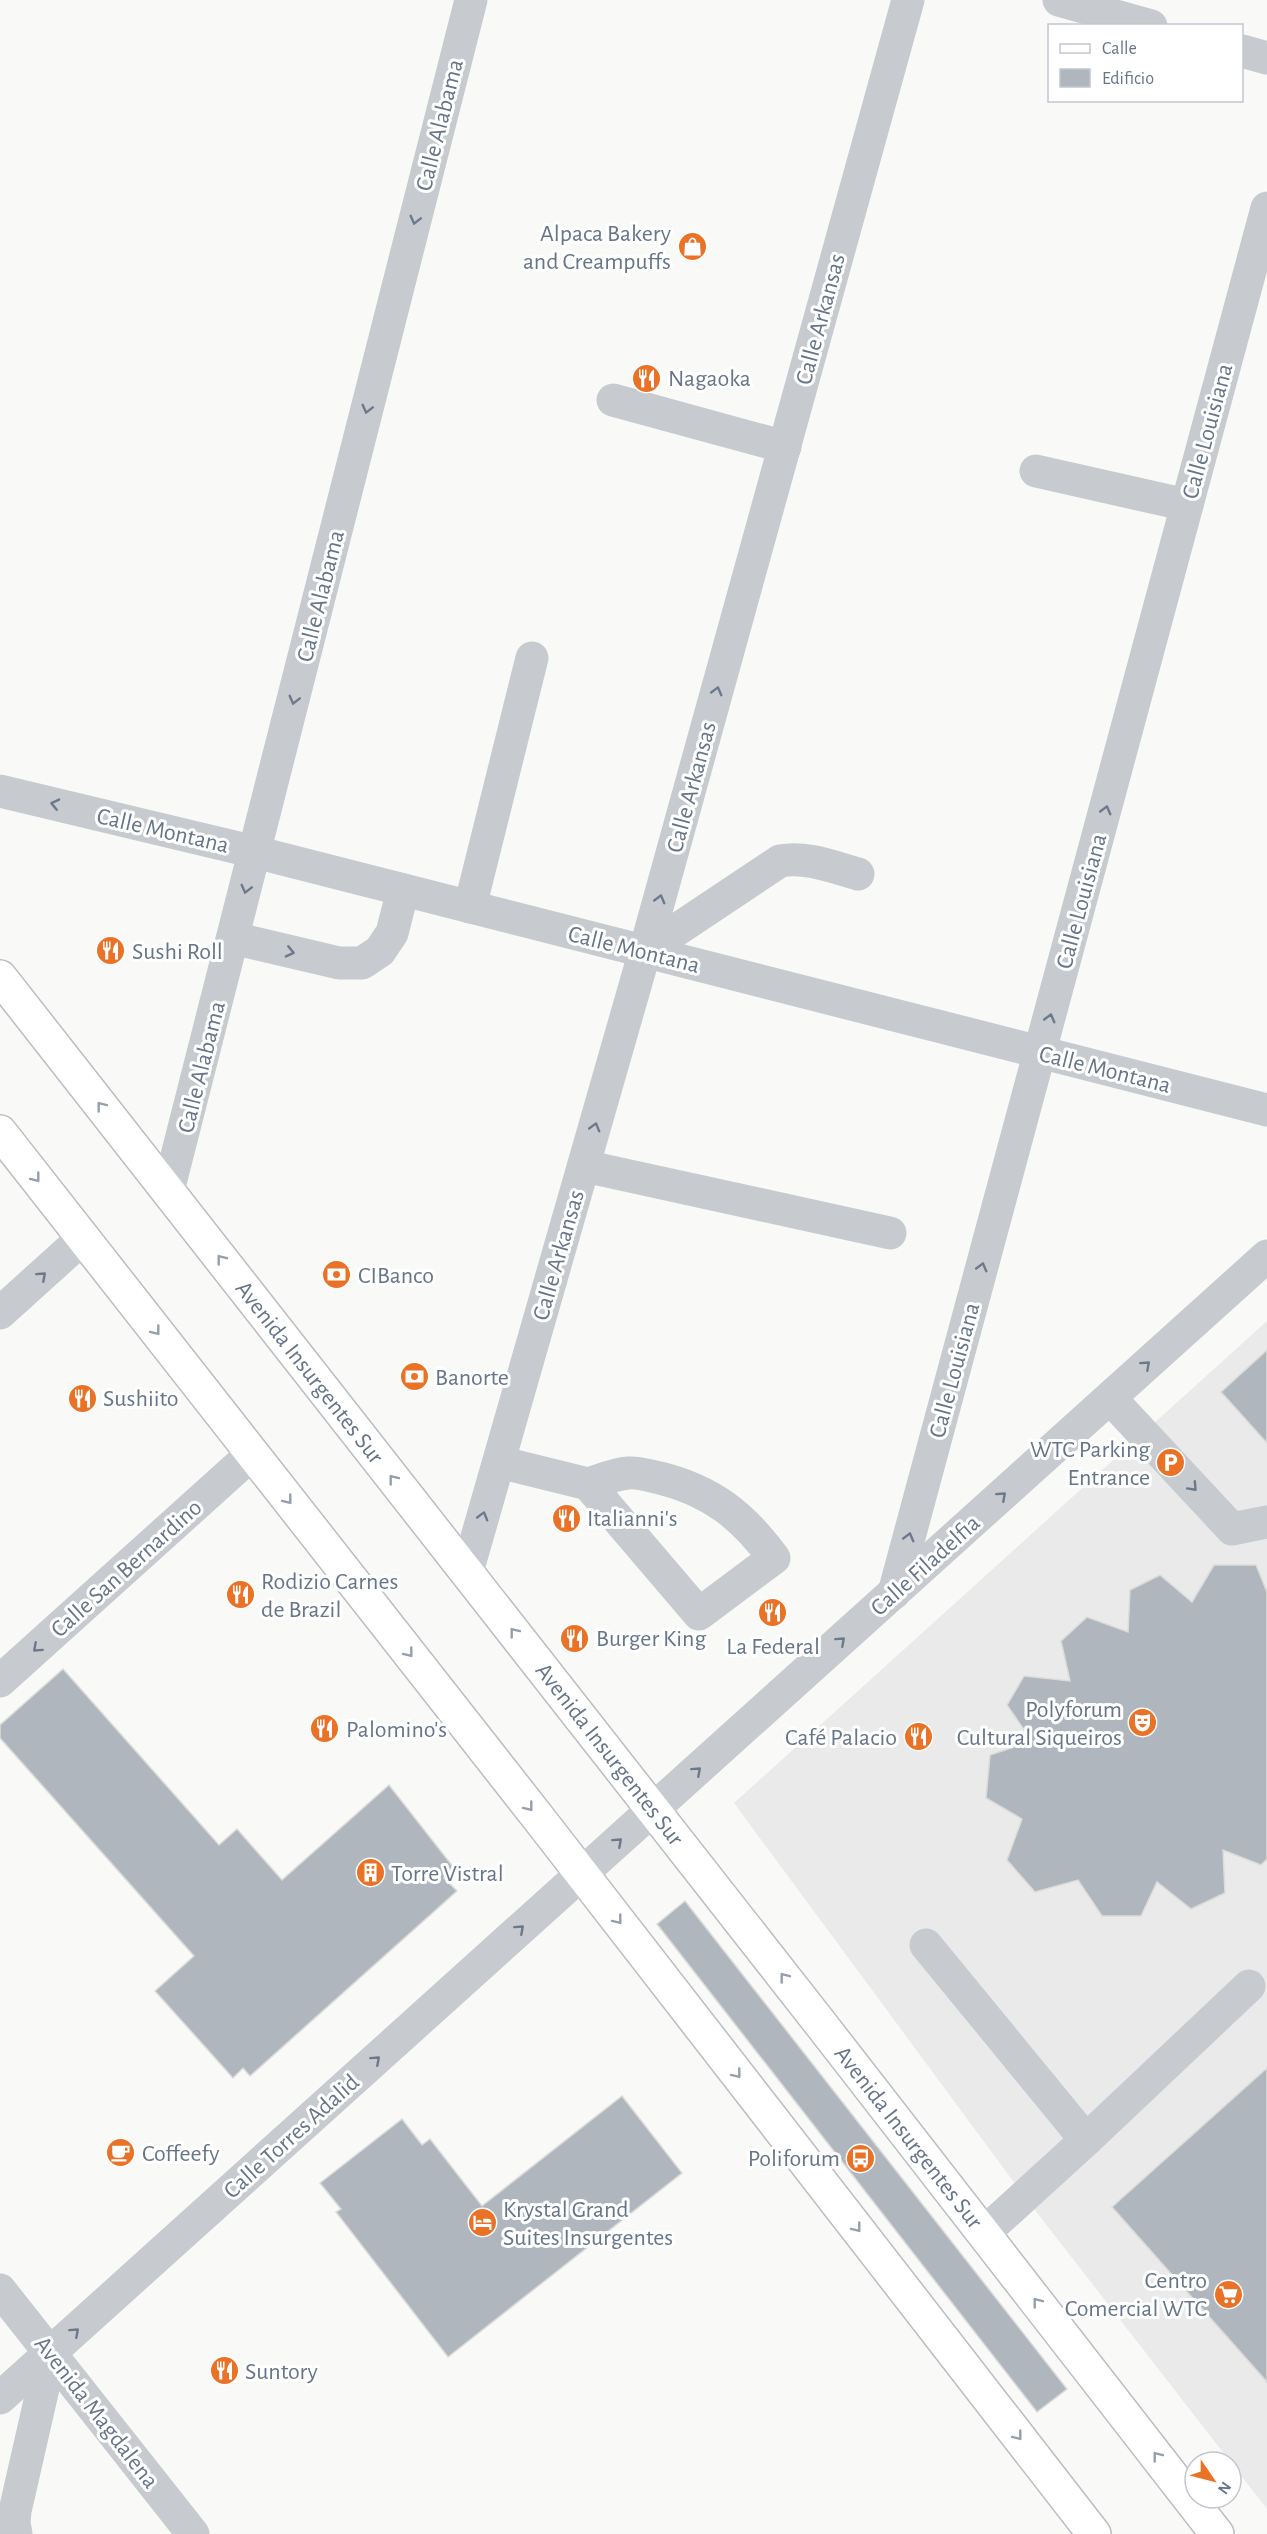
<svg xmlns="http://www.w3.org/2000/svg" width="1267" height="2534" font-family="'Alegreya Sans',sans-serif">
  <rect width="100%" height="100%" fill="#f9f9f7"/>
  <polygon fill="#eaeaea" points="1267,1321 1267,2509 1024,2196 734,1803"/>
  <g fill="#b0b6be" stroke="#dbdbd9" stroke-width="1.5">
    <polygon points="1267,1350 1267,1443 1221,1392"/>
    <polygon points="1214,1565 1256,1565 1267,1592 1267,1859 1261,1865 1223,1850 1225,1893 1191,1909 1157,1882 1141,1916 1102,1916 1078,1880 1035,1892 1007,1860 1022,1819 986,1798 990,1755 1032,1741 1007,1705 1024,1676 1070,1681 1061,1641 1087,1617 1128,1632 1130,1590 1160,1575 1192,1602"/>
    <polygon points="63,1669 219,1845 237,1829 282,1880 389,1785 454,1868 444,1878 457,1891 250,2076 243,2068 233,2078 155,1991 194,1956 0,1738 0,1725"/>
    <polygon points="685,1901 1067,2389 1037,2412 657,1924"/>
    <polygon points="1267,2068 1267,2382 1112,2207"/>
    <polygon points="622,2096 682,2173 448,2357 336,2212 341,2209 320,2183 402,2119 422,2145 430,2139 482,2206"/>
  </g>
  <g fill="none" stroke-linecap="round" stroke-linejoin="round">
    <defs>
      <g id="major">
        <polyline points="0,977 820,2023 1217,2534"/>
        <polyline points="0,1132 540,1820 1094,2534"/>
      </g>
    </defs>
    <use href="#major" stroke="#babdc2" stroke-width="36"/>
    <g stroke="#c7cace" stroke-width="33">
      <polyline points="1059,0 1151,26"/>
      <polyline points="1242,51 1267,58"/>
      <polyline points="613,400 785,447"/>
      <polyline points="1036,471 1187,505"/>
      <polyline points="0,791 255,852 1267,1110"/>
      <polyline points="470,907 532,658"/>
      <polyline points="233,938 339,963 362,963 380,951 392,933 403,890"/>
      <path d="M645,951L780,861C806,856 833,867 858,874"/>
      <polyline points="584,1166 890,1233"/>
      <polyline points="168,1191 471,0"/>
      <polyline points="0,1313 83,1238"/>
      <polyline points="1110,1398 1232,1529 1267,1522"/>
      <path d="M499,1462L588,1484L699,1614L774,1558C743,1516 712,1491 660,1478C651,1476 638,1472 628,1473C615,1474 601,1480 588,1484"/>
      <polyline points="467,1572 645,951 908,0"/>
      <polyline points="894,1593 1267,208"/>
      <polyline points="0,1681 252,1454"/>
      <polyline points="926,1945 1086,2140"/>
      <polyline points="984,2233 1086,2140 1249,1986"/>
      <polyline points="0,2290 193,2534"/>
      <polyline points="0,2398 1267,1256"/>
      <polyline points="16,2534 14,2523 15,2511 51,2353"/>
    </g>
    <use href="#major" stroke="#fff" stroke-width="33"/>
  </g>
  <defs><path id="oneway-chevron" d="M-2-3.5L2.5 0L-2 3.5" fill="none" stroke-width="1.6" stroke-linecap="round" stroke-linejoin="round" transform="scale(1.5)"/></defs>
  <g stroke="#6c798c">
    <use href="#oneway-chevron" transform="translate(415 220) rotate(104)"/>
    <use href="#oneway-chevron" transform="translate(367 409) rotate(104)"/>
    <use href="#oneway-chevron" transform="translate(717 691) rotate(-75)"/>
    <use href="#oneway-chevron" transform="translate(294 700) rotate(104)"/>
    <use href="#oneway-chevron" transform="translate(55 804) rotate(-167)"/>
    <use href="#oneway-chevron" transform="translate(1106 810) rotate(-75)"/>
    <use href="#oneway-chevron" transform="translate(246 889) rotate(104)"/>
    <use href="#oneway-chevron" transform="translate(660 899) rotate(-75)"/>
    <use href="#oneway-chevron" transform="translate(290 952) rotate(13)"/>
    <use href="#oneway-chevron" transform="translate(1050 1018) rotate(-75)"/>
    <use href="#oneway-chevron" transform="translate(595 1127) rotate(-74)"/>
    <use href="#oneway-chevron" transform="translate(982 1267) rotate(-75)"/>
    <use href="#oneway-chevron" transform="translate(42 1276) rotate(-42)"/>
    <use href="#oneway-chevron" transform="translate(1146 1365) rotate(-42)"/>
    <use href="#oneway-chevron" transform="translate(1193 1487) rotate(47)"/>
    <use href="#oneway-chevron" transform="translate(1002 1496) rotate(-42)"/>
    <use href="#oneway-chevron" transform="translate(483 1516) rotate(-74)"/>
    <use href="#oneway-chevron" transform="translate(909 1537) rotate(-75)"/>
    <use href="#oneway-chevron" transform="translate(841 1641) rotate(-42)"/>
    <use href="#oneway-chevron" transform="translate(37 1648) rotate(138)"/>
    <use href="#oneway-chevron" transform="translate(697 1771) rotate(-42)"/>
    <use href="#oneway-chevron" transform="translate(618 1842) rotate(-42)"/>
    <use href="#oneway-chevron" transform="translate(520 1929) rotate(-42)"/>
    <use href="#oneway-chevron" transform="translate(376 2060) rotate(-42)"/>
    <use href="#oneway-chevron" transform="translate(75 2332) rotate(-42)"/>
  </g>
  <g stroke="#959eac">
    <use href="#oneway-chevron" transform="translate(101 1106) rotate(-128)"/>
    <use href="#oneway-chevron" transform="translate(36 1178) rotate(52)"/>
    <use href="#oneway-chevron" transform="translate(221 1259) rotate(-128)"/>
    <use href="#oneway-chevron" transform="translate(156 1331) rotate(52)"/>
    <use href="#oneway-chevron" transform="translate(393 1479) rotate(-128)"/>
    <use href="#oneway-chevron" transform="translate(288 1500) rotate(52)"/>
    <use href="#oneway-chevron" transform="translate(514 1632) rotate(-128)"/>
    <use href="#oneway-chevron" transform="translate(409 1653) rotate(52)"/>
    <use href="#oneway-chevron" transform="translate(529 1807) rotate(52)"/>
    <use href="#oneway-chevron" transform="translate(618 1920) rotate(52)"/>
    <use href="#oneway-chevron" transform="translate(784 1977) rotate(-128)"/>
    <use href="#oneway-chevron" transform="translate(737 2074) rotate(52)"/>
    <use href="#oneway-chevron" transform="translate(857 2228) rotate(52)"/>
    <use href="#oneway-chevron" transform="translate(1037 2302) rotate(-128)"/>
    <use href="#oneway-chevron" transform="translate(1018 2436) rotate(52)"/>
    <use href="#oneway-chevron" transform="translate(1157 2456) rotate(-128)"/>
  </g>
  <defs>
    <symbol id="shop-disc" viewBox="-11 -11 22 22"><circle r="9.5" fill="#ea7226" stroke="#fff"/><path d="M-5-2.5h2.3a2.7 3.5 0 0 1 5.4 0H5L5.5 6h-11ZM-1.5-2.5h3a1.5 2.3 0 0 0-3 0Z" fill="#fff"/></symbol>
    <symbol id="restaurant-disc" viewBox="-11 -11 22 22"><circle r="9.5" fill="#ea7226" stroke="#fff"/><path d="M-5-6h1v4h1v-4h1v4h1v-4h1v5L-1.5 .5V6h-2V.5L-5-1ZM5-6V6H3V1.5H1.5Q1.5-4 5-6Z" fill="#fff"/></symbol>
    <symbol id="bank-disc" viewBox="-11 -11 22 22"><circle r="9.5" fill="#ea7226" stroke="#fff"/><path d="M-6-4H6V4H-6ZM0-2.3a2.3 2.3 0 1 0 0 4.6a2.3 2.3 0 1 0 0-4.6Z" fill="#fff"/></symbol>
    <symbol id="parking-disc" viewBox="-11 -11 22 22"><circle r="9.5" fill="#ea7226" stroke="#fff"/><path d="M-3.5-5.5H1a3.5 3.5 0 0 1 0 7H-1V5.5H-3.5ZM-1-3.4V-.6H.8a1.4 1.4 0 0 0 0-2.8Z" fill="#fff"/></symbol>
    <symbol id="theatre-disc" viewBox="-11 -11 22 22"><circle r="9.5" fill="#ea7226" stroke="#fff"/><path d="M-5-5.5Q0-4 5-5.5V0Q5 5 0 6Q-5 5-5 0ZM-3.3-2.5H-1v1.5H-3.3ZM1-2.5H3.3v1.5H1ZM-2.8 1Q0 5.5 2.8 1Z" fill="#fff"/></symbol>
    <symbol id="building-disc" viewBox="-11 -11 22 22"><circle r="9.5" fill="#ea7226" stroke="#fff"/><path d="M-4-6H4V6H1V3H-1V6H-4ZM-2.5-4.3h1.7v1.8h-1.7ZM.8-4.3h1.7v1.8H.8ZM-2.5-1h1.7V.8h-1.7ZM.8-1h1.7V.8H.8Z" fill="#fff"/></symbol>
    <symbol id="cafe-disc" viewBox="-11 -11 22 22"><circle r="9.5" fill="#ea7226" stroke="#fff"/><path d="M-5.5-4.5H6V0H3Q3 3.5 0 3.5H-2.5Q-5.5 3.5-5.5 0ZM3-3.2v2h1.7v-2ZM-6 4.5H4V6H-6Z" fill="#fff"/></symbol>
    <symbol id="bus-disc" viewBox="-11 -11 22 22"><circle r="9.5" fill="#ea7226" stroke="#fff"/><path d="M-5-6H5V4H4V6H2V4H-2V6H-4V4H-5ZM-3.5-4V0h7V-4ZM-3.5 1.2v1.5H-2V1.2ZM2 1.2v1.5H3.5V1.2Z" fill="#fff"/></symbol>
    <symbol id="hotel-disc" viewBox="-11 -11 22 22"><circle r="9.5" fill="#ea7226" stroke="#fff"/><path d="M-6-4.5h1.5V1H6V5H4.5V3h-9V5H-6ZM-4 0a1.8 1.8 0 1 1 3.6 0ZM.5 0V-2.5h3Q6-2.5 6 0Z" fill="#fff"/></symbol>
    <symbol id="supermarket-disc" viewBox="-11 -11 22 22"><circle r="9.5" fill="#ea7226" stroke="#fff"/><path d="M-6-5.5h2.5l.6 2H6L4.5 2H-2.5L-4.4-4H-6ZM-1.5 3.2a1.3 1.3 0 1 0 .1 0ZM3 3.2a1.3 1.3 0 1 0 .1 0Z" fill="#fff"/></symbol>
  </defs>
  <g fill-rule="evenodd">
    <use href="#shop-disc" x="676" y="230" width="33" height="33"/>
    <use href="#restaurant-disc" x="630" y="362" width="33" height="33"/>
    <use href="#restaurant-disc" x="94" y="934" width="33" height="33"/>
    <use href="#bank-disc" x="320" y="1258" width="33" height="33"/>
    <use href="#bank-disc" x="398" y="1360" width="33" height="33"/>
    <use href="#restaurant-disc" x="66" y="1382" width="33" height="33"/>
    <use href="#parking-disc" x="1154" y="1446" width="33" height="33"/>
    <use href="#restaurant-disc" x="550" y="1502" width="33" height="33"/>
    <use href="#restaurant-disc" x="224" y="1578" width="33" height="33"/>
    <use href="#restaurant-disc" x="756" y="1596" width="33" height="33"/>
    <use href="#restaurant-disc" x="558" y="1622" width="33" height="33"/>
    <use href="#theatre-disc" x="1126" y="1706" width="33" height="33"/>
    <use href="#restaurant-disc" x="308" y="1712" width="33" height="33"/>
    <use href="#restaurant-disc" x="902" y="1720" width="33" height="33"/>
    <use href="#building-disc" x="354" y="1856" width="33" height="33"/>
    <use href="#cafe-disc" x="104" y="2136" width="33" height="33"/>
    <use href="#bus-disc" x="844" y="2142" width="33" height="33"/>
    <use href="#hotel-disc" x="466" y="2206" width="33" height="33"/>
    <use href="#supermarket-disc" x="1212" y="2278" width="33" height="33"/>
    <use href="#restaurant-disc" x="208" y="2354" width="33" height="33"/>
  </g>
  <g text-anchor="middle" stroke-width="6" stroke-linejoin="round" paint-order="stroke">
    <g font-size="24" fill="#677589" stroke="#fff">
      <text transform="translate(439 125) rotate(-76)" y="8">Calle Alabama</text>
      <text transform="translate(820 319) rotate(-75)" y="8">Calle Arkansas</text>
      <text transform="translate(1207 431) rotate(-75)" y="8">Calle Louisiana</text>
      <text transform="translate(320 596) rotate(-76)" y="8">Calle Alabama</text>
      <text transform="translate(691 787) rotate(-75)" y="8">Calle Arkansas</text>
      <text transform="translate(163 830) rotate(13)" y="8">Calle Montana</text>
      <text transform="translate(1081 901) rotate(-75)" y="8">Calle Louisiana</text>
      <text transform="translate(634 949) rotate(14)" y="8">Calle Montana</text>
      <text transform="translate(201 1067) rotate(-76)" y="8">Calle Alabama</text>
      <text transform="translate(1105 1069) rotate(14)" y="8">Calle Montana</text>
      <text transform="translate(558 1255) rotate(-74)" y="8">Calle Arkansas</text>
      <text transform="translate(954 1370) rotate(-75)" y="8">Calle Louisiana</text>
      <text transform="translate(310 1372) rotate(52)" y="8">Avenida Insurgentes Sur</text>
      <text transform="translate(925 1565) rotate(-42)" y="8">Calle Filadelfia</text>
      <text transform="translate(126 1568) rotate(-42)" y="8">Calle San Bernardino</text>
      <text transform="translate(610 1754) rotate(52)" y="8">Avenida Insurgentes Sur</text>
      <text transform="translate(291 2136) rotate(-42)" y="8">Calle Torres Adalid</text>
      <text transform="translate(909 2137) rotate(52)" y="8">Avenida Insurgentes Sur</text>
      <text transform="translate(97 2412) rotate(52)" y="8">Avenida Magdalena</text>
    </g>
    <g font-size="24" fill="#677589" stroke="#fff" text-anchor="start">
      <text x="671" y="241" text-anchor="end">Alpaca Bakery<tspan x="671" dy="28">and Creampuffs</tspan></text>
      <text x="668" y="386">Nagaoka</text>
      <text x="132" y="959">Sushi Roll</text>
      <text x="358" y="1283">CIBanco</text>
      <text x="435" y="1385">Banorte</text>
      <text x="103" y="1406">Sushiito</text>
      <text x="1150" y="1457" text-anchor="end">WTC Parking<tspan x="1150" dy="28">Entrance</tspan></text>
      <text x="587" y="1526">Italianni's</text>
      <text x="261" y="1589">Rodizio Carnes<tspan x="261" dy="28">de Brazil</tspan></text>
      <text x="596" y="1646">Burger King</text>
      <text x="773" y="1654" text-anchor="middle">La Federal</text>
      <text x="1122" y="1717" text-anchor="end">Polyforum<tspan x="1122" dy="28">Cultural Siqueiros</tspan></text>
      <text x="346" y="1737">Palomino's</text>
      <text x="897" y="1745" text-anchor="end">Café Palacio</text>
      <text x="391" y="1881">Torre Vistral</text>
      <text x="142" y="2161">Coffeefy</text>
      <text x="840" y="2166" text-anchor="end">Poliforum</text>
      <text x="503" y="2217">Krystal Grand<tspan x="503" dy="28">Suites Insurgentes</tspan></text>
      <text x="1207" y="2288" text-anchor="end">Centro<tspan x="1207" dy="28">Comercial WTC</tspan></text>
      <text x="245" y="2379">Suntory</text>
    </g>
  </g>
  <rect x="1048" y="24" width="195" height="78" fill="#ffffff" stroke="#c2c8d0" stroke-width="1.5"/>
  <rect x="1060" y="44" width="30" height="9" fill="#ffffff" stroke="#c2c8d0" stroke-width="1.5"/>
  <text x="1102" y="54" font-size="18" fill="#677589">Calle</text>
  <rect x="1060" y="69" width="30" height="18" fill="#b0b6be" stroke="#c2c8d0" stroke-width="1.5"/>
  <text x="1102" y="84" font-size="18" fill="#677589">Edificio</text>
  <g transform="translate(1213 2480) rotate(125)"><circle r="28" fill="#ffffff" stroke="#c2c8d0" stroke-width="1.5"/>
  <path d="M0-4.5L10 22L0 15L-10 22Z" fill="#ea7226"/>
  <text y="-9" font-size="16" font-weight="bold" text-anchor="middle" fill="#677589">N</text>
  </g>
</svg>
